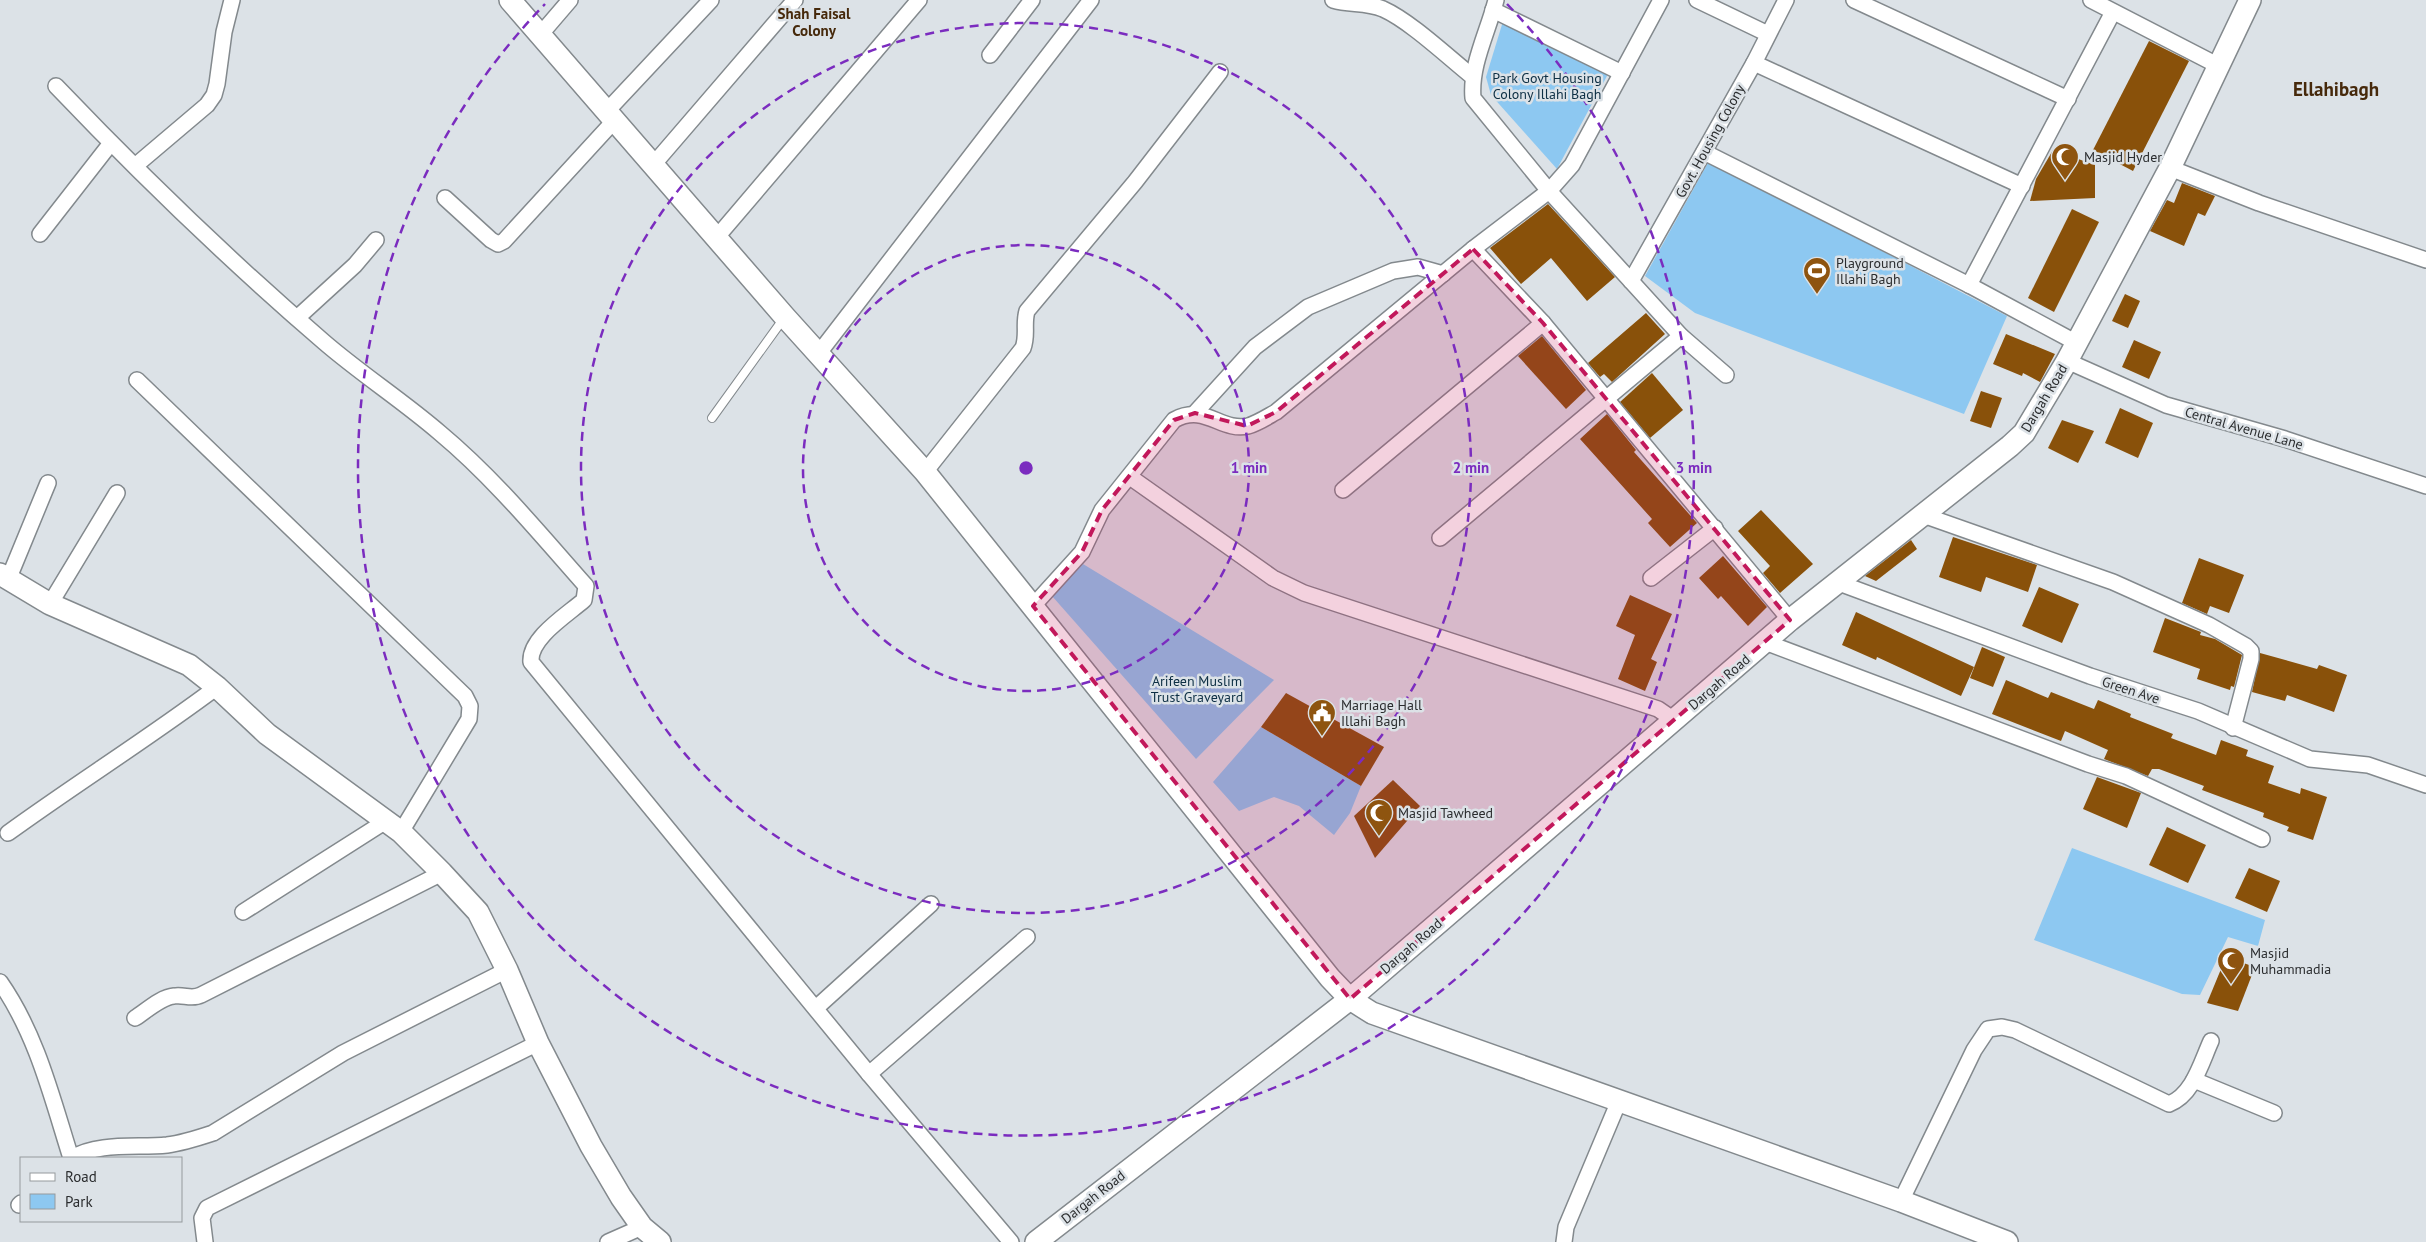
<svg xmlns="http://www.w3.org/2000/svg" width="2426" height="1242" font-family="'PT Sans',sans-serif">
  <rect width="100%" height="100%" fill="#dce2e7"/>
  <g fill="#8dc8f1">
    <polygon points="1504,18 1600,57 1607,76 1557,169 1491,95 1486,77"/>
    <polygon points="1709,161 2007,316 1964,414 1695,313 1645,276"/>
    <polygon points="1083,564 1274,680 1196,759 1052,596"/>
    <polygon points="1261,727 1361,786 1350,813 1334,835 1299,806 1274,797 1239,811 1213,782"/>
    <polygon points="2072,848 2265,920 2258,946 2228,937 2200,995 2182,994 2034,940"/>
  </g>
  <g fill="#89510a">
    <polygon points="2149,41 2189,61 2133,171 2093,150"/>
    <polygon points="2053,150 2095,165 2095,198 2030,201 2036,179"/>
    <polygon points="2182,183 2215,196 2205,216 2198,213 2184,246 2150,231 2167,200 2174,203"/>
    <polygon points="1548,204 1615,277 1587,301 1551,258 1521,284 1490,248"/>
    <polygon points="2072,209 2099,222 2054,312 2028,298"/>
    <polygon points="2125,294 2140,301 2128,328 2112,321"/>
    <polygon points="1646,313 1665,334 1612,382 1604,374 1600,377 1588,363"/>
    <polygon points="2006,334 2055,354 2040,382 2023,373 2022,376 1993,364"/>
    <polygon points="1542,336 1586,390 1566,409 1518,356"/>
    <polygon points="2134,340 2161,352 2149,379 2122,367"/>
    <polygon points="1652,373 1683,410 1650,438 1620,402"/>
    <polygon points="1981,391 2002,398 1991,428 1970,421"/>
    <polygon points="2120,408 2153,423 2138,458 2105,443"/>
    <polygon points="1607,414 1636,450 1634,452 1697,523 1670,547 1648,523 1652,519 1580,439"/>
    <polygon points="2062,420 2094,431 2078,463 2048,448"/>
    <polygon points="1761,510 1813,564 1780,593 1763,573 1770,566 1738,531"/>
    <polygon points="1953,537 2037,565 2028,592 1986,577 1981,592 1939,577"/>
    <polygon points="1911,540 1917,549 1876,581 1865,576"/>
    <polygon points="1723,556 1767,607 1748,626 1721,596 1718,599 1699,578"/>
    <polygon points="2199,558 2244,575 2229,613 2210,606 2207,614 2182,603"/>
    <polygon points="2039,587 2079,604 2062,643 2022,626"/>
    <polygon points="1630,595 1672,614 1651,659 1657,662 1645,691 1618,679 1635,635 1616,626"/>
    <polygon points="1856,612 1974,667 1961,696 1877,657 1876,660 1842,645"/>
    <polygon points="2165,618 2201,632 2200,635 2215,639 2242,655 2234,687 2231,686 2230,690 2197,679 2200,669 2153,652"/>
    <polygon points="1982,647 2005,657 1993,687 1970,678"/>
    <polygon points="2260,653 2317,669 2319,665 2347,675 2334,712 2287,695 2285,701 2252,692"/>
    <polygon points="2006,680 2048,698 2051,692 2094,709 2098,700 2131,714 2130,717 2173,734 2171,738 2216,755 2221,740 2248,750 2246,756 2274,766 2268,783 2300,794 2301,788 2327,797 2313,840 2287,831 2289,827 2263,817 2264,813 2202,790 2204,786 2159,769 2152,769 2148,776 2104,759 2108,750 2065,731 2061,741 1992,714"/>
    <polygon points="1286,693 1384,747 1361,786 1261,727"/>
    <polygon points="2097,777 2141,793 2127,828 2083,809"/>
    <polygon points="1393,780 1420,806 1375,858 1354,816"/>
    <polygon points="2167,827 2206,845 2188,883 2149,865"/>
    <polygon points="2249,868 2280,881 2267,912 2235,898"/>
    <polygon points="2226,957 2255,967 2238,1011 2207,1003"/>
  </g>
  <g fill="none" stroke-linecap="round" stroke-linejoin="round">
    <defs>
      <polyline id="lane" points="712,418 784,318"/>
      <g id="street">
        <path d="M1333,0C1350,5 1366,2 1383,9C1410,21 1448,57 1473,77"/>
        <path d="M1496,0C1488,32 1470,65 1473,98L1549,191L1681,336L1726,375"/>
        <polyline points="1697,0 1768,34"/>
        <polyline points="1854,0 2068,99"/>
        <polyline points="2091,0 2219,66"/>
        <polyline points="1493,10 1622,73"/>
        <polyline points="540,35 570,0"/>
        <polyline points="990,55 1032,0"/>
        <polyline points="1754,63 2022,186"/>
        <path d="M56,86C141,175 231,262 324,342C361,374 403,401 440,433C494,478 539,533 586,586L584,600C567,615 529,638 531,662L869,1074L1011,1242"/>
        <polyline points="606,112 711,0"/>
        <polyline points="1704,152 1969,285 2075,342"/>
        <polyline points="653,165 795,0"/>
        <polyline points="135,166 207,105 214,95 217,84 224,32 232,0"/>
        <polyline points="2170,168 2259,203 2426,260"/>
        <polyline points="445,198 491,240 498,244 504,241 614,121"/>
        <polyline points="40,234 111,143"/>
        <polyline points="717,237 919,0"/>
        <polyline points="1473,249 1543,323 1790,620"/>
        <polyline points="1631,281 1754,63 1786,0"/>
        <polyline points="1969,285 2113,12"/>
        <polyline points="297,318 355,265 376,240"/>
        <polyline points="819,353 1091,0"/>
        <polyline points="2067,361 2166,405 2285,439 2426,486"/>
        <polyline points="137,380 465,696 470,706 469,719 401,832"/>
        <polyline points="1195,413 1255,347 1308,307 1393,271 1418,267 1443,274"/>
        <path d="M925,472L1023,348C1028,335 1023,324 1027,311L1135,182L1220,72"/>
        <polyline points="1130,477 1273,578 1304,593 1658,709 1674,720"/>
        <polyline points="1343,490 1543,323"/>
        <polyline points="1923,515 2113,582 2209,625 2246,646 2251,651 2251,659 2233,728"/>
        <polyline points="1440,538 1681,336"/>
        <polyline points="1651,578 1715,528"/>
        <polyline points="8,580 48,483"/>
        <polyline points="1839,583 2090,676 2198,711 2310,759 2368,765 2426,785"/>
        <polyline points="50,604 117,493"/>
        <path d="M1033,606L1082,552L1102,510L1174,420C1205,403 1221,432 1248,426C1258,423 1267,417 1276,412L1473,249L1549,191L1572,165L1661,0"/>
        <polyline points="1765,642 2088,764 2126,776 2262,839"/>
        <path d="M8,833C77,783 149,738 217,687"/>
        <polyline points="243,912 386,821"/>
        <path d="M0,982C37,1035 52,1098 71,1158"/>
        <polyline points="816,1008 931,904"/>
        <path d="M135,1018C146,1011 161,997 174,996C184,994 191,1000 201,995L442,873"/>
        <polyline points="869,1074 1027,937"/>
        <polyline points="2194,1080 2274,1113"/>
        <path d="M72,1158C98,1142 137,1148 167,1145C183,1143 198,1138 213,1133L343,1053L507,970"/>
        <path d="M1901,1201L1974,1050L1988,1029L2002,1027L2015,1030L2169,1104C2193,1095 2201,1063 2211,1041"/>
        <polyline points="19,1205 21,1203"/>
        <polyline points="205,1242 202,1218 207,1208 538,1043"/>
        <polyline points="608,1242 642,1227"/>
        <polyline points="1564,1242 1566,1227 1619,1101"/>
      </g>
      <g id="secondary">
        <polyline points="510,0 785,317 925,472 1330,978 1350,999 1372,1013 1901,1201 2007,1242"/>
        <polyline points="0,574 50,604 189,665 217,687 267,734 401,832 442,873 478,912 507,970 538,1043 591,1146 621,1197 642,1227 660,1242"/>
        <polyline points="1036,1242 1350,999 1790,620 2010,446 2024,433 2067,361 2170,168 2250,0"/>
      </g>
    </defs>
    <use href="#lane" stroke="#83898d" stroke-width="10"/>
    <use href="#street" stroke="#83898d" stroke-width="18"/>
    <use href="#secondary" stroke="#83898d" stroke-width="24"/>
    <use href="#lane" stroke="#fff" stroke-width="8"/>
    <use href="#street" stroke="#fff" stroke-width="15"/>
    <use href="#secondary" stroke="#fff" stroke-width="21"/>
  </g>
  <path fill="#c2185b" fill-opacity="0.2" stroke="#c2185b" stroke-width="4" stroke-dasharray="10 6" stroke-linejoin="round" d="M1473,249L1543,323L1790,620L1350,999L1033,606L1082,552L1102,510L1174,420L1195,413L1247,426L1276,412Z"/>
  <g fill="none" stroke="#7b2cbf" stroke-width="2.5" stroke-dasharray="9 6">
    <circle cx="1026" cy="468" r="223"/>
    <circle cx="1026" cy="468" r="445"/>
    <path d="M1507 4A668 668 0 1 1 545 4"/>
  </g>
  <defs>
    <symbol id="mosque-pin" viewBox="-11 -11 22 30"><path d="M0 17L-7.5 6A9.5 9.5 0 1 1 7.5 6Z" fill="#8e540f" stroke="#dce2e7"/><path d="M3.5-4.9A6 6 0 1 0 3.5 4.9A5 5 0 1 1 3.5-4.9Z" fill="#fff"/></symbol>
    <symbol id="stadium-pin" viewBox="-11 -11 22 30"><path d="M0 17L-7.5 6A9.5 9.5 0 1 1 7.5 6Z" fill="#8e540f" stroke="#dce2e7"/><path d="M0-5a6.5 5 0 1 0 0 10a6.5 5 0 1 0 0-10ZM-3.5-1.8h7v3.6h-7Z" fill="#fff"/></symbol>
    <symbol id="civic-pin" viewBox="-11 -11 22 30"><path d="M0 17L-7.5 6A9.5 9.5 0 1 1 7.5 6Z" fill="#8e540f" stroke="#dce2e7"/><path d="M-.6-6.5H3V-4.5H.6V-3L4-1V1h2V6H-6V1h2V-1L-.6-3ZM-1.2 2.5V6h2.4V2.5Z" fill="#fff"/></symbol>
  </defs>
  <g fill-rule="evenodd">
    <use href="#mosque-pin" x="2049" y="141" width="32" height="43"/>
    <use href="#stadium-pin" x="1801" y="255" width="32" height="43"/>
    <use href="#civic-pin" x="1306" y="697" width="32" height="43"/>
    <use href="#mosque-pin" x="1363" y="797" width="32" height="43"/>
    <use href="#mosque-pin" x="2215" y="945" width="32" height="43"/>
  </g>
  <g text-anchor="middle" stroke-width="5" stroke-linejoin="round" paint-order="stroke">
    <g font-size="14" fill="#0d2f44" stroke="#dce2e7">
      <text x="1547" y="83">Park Govt Housing<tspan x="1547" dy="16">Colony Illahi Bagh</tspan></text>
      <text x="1197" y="686">Arifeen Muslim<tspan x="1197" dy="16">Trust Graveyard</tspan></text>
    </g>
    <g font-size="14" fill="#2b2d2f" stroke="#dce2e7">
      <text transform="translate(1710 141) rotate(-61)" y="5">Govt. Housing Colony</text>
      <text transform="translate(2044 398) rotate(-59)" y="5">Dargah Road</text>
      <text transform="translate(2244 428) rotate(16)" y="5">Central Avenue Lane</text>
      <text transform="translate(1719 682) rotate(-41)" y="5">Dargah Road</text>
      <text transform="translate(2131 690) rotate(18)" y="5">Green Ave</text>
      <text transform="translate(1411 946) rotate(-41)" y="5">Dargah Road</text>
      <text transform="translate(1093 1197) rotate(-38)" y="5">Dargah Road</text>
    </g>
    <g font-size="14" fill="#2b2d2f" stroke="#dce2e7" text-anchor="start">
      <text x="2084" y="162">Masjid Hyder</text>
      <text x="1836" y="268">Playground<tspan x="1836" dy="16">Illahi Bagh</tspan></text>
      <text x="1341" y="710">Marriage Hall<tspan x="1341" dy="16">Illahi Bagh</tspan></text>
      <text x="1398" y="818">Masjid Tawheed</text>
      <text x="2250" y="958">Masjid<tspan x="2250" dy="16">Muhammadia</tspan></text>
    </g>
    <g font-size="15" font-weight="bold" fill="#46290b" stroke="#dce2e7">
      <text x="814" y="19">Shah Faisal<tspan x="814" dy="17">Colony</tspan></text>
    </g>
    <g font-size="19" font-weight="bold" fill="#46290b" stroke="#dce2e7">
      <text x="2336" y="96">Ellahibagh</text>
    </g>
  </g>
  <circle cx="1026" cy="468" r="8" fill="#7b2cbf" stroke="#dce2e7" stroke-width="2.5"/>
  <g font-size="15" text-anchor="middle" font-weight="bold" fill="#7b2cbf" stroke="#dce2e7" stroke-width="5" stroke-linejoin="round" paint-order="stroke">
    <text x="1249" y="473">1 min</text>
    <text x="1471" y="473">2 min</text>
    <text x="1694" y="473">3 min</text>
  </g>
  <rect x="20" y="1157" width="162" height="65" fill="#dce2e7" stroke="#959a9d"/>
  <rect x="30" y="1173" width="25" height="8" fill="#ffffff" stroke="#959a9d"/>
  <text x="65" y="1182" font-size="15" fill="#2b2d2f">Road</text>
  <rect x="30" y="1194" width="25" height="15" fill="#8dc8f1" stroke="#959a9d"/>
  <text x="65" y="1207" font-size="15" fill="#2b2d2f">Park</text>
</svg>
